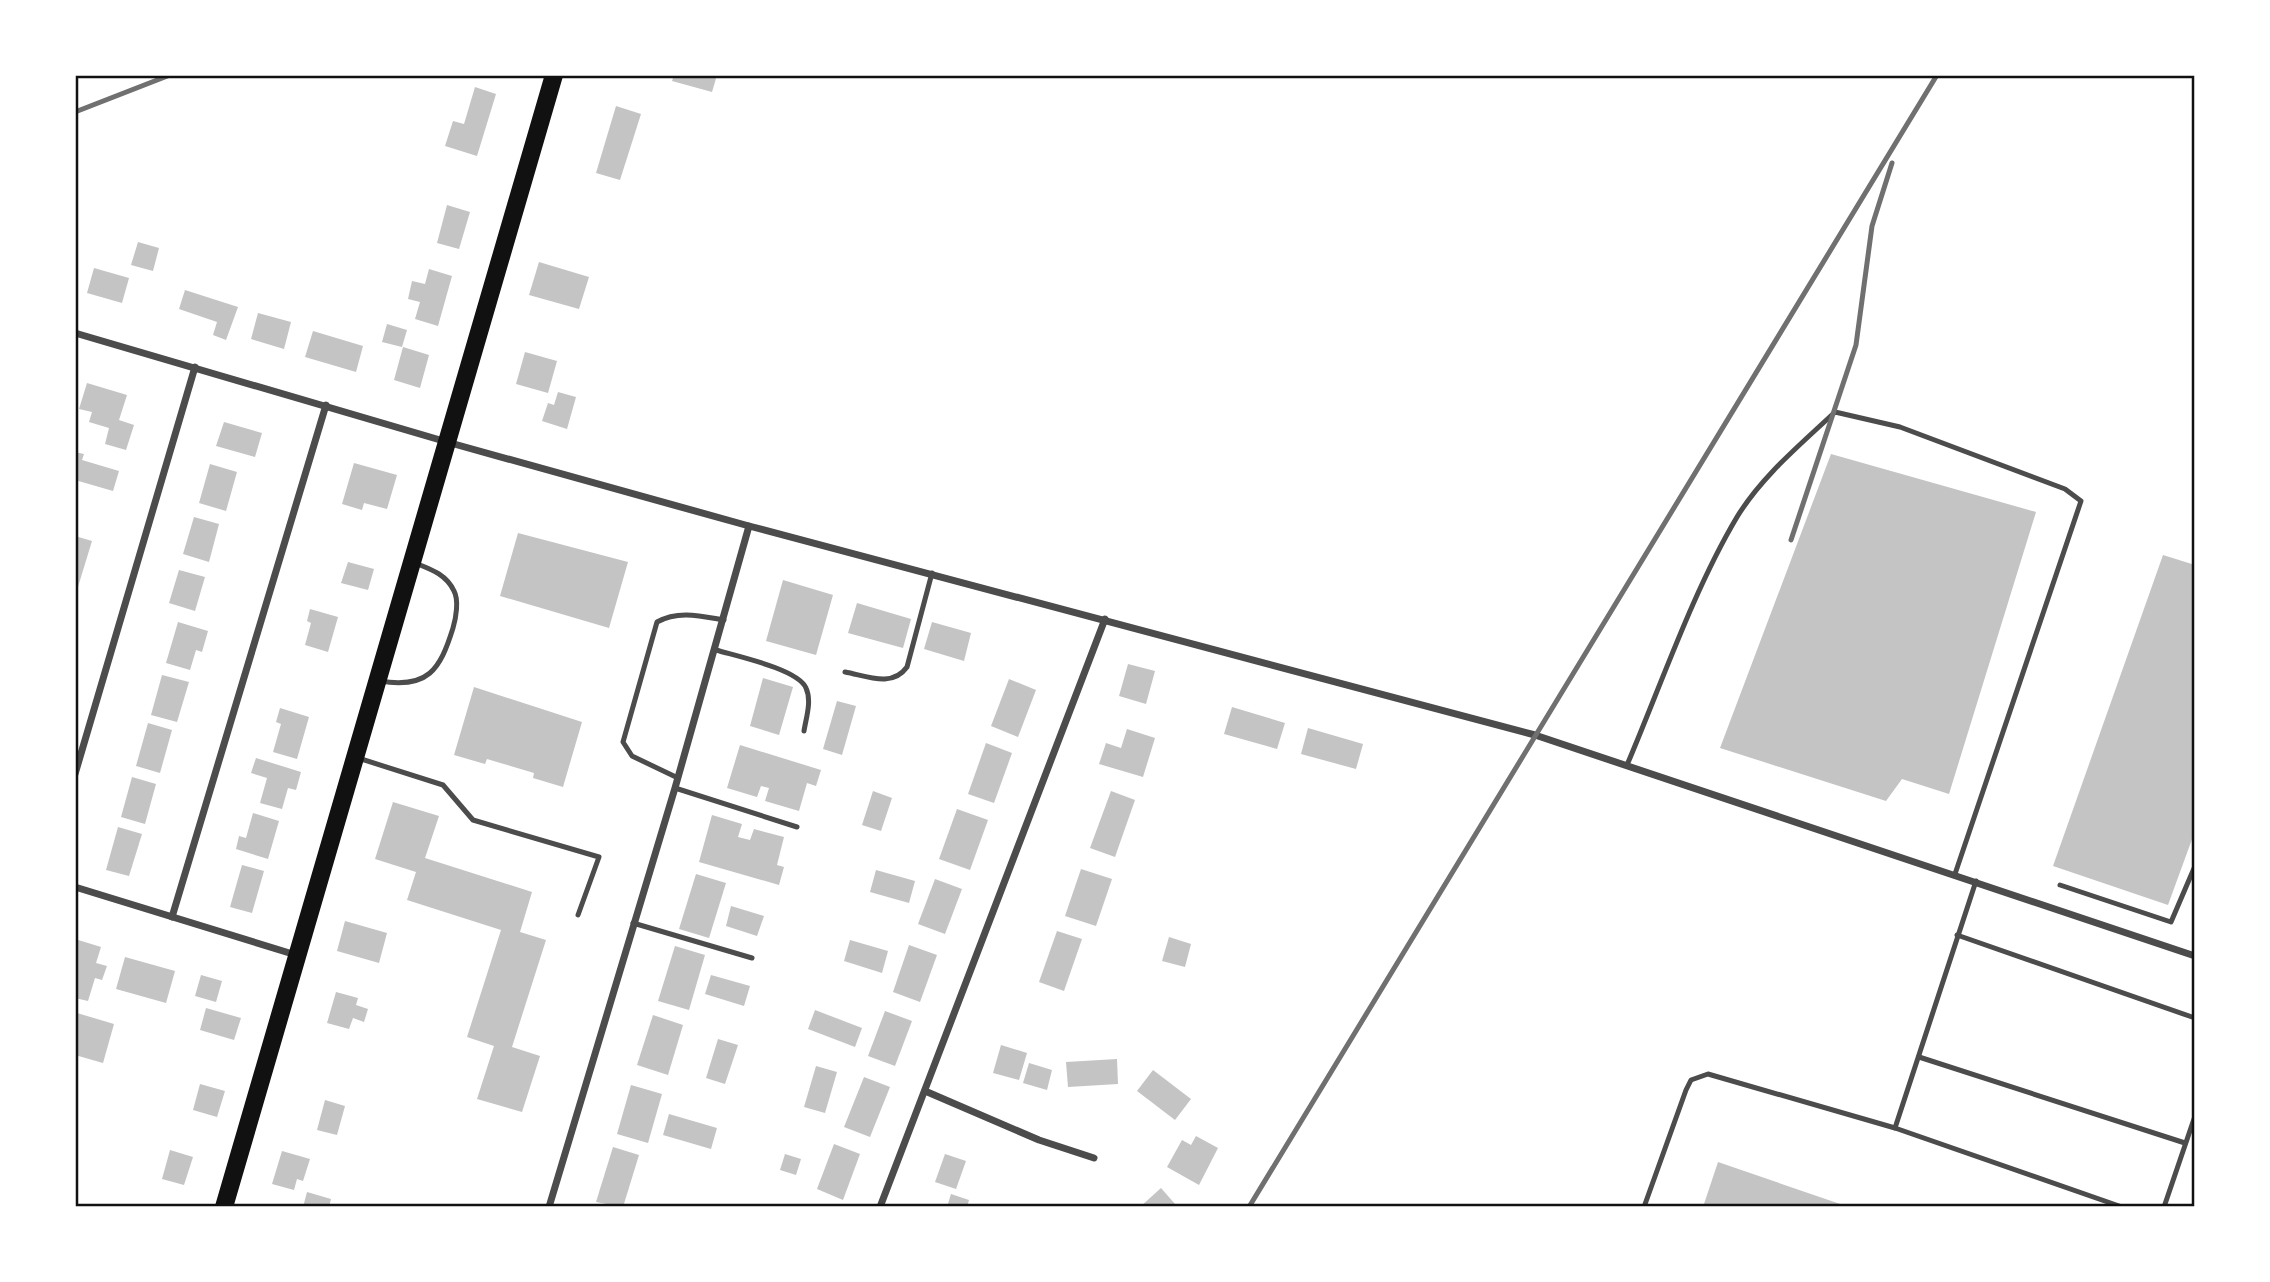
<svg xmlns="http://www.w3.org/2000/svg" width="2270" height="1282" font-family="'Varela Round',sans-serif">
  <rect width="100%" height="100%" fill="#fff"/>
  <g fill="#c4c4c4">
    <polygon points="674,75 717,75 712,92 672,81"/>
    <polygon points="475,87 496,94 477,156 445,146 453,121 464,124"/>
    <polygon points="616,106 641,114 620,180 596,173"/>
    <polygon points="447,205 470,212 459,249 437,243"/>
    <polygon points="138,242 159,248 153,271 131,265"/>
    <polygon points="539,262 589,277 579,309 529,295"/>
    <polygon points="94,268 129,278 122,303 87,293"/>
    <polygon points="429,269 452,276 438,326 415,319 420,302 408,299 412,281 425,284"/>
    <polygon points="185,290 238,307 226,340 213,335 217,322 179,309"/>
    <polygon points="258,313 291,322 284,349 251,339"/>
    <polygon points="387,324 407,330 402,347 382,342"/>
    <polygon points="313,331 363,346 356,372 305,357"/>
    <polygon points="403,347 429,355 420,388 394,380"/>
    <polygon points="525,352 557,361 548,393 516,384"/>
    <polygon points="87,383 127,395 119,420 134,425 126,450 105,444 109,428 89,422 92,412 79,409"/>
    <polygon points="558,392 576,397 567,429 542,421 548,403 554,405"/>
    <polygon points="224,422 262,433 255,457 216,446"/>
    <polygon points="75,452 84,454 82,460 119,471 113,491 75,480"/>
    <polygon points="1831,454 2036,512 1949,794 1902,779 1886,801 1720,748"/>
    <polygon points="354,463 397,475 387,509 364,503 362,510 342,504"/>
    <polygon points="210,464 237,472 226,511 199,503"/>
    <polygon points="194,517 219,524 209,562 183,554"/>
    <polygon points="518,533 628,562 609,628 500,596"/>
    <polygon points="75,536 92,541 77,590 75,590"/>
    <polygon points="2163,555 2195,565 2195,831 2168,905 2053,866"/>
    <polygon points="348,562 374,569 368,590 341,583"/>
    <polygon points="179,570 205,577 195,611 169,603"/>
    <polygon points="783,580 833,595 816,655 766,641"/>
    <polygon points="857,603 911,619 903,648 848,633"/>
    <polygon points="310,609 338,617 328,652 305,645 311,623 307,621"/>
    <polygon points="178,622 208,631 202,652 196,650 190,670 166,663"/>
    <polygon points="932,622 971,633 964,661 924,649"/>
    <polygon points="1128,664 1155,671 1146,704 1119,696"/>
    <polygon points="162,675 189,682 177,722 151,715"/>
    <polygon points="763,678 793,687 779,735 750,726"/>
    <polygon points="1009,679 1036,690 1018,737 991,726"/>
    <polygon points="474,687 582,722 563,787 533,778 534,773 487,759 485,764 454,755"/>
    <polygon points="837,701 856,706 842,755 823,749"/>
    <polygon points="1232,707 1285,723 1277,749 1224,734"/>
    <polygon points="280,708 309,717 297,759 273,752 281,724 276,722"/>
    <polygon points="148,723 172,730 160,773 136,766"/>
    <polygon points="1308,728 1363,744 1356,769 1301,754"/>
    <polygon points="1127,729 1155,738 1143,777 1099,764 1106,743 1121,748"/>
    <polygon points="986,743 1012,753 994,803 968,794"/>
    <polygon points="740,745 821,770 816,786 807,783 799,811 765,801 769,788 761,786 757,797 727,788"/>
    <polygon points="256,758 301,772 296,790 288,788 282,809 260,803 267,778 251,773"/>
    <polygon points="132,777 156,784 145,824 121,817"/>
    <polygon points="873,791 892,798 881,831 862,825"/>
    <polygon points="1111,791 1135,800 1115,857 1090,848"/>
    <polygon points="393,802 439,816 425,858 532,892 520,932 546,940 512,1047 540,1056 522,1112 477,1099 494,1046 467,1037 501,930 407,900 416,872 375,859"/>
    <polygon points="957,809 988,820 970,870 939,859"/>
    <polygon points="253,813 279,821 268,859 236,849 239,836 246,838"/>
    <polygon points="712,815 742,824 738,837 750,840 754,829 784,837 777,865 784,867 779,885 699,862"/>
    <polygon points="118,827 142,834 129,876 106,870"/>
    <polygon points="242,865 264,871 252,913 230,907"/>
    <polygon points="1081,869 1112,879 1096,926 1065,916"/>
    <polygon points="876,870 915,881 909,903 870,892"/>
    <polygon points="696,874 726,883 709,938 679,929"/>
    <polygon points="935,879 962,889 945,934 918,924"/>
    <polygon points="731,906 764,916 757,936 726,926"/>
    <polygon points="345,921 387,933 379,963 337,951"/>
    <polygon points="1057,931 1082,939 1064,991 1039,982"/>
    <polygon points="1169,937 1191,944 1185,967 1162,961"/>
    <polygon points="75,939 101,947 96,963 107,966 102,980 95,978 88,1001 75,998"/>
    <polygon points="850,940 888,951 882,973 844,961"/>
    <polygon points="909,945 937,955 920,1002 893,992"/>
    <polygon points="675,946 705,955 689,1010 658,1001"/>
    <polygon points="125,957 175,971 166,1003 116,989"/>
    <polygon points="201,975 222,981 216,1002 195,996"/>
    <polygon points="711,975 750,986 744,1006 705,994"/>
    <polygon points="336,992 358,998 356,1005 368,1009 364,1022 353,1018 349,1029 327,1023"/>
    <polygon points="206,1008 241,1018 234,1040 200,1030"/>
    <polygon points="815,1010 862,1028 855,1047 808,1029"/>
    <polygon points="885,1011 912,1021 895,1066 868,1056"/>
    <polygon points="77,1013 114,1024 103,1063 75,1055"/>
    <polygon points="653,1015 683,1025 668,1075 637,1065"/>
    <polygon points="718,1039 738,1045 725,1084 706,1078"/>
    <polygon points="1001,1045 1027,1053 1019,1080 993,1073"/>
    <polygon points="1117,1059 1118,1084 1068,1087 1066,1062"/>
    <polygon points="1029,1063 1052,1070 1047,1090 1023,1083"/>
    <polygon points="816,1066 837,1072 825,1113 804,1107"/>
    <polygon points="1153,1070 1191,1099 1175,1120 1137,1091"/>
    <polygon points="864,1077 890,1087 870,1137 844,1127"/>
    <polygon points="200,1084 225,1091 217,1117 193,1110"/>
    <polygon points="631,1085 662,1094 648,1143 617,1134"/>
    <polygon points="325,1100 345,1106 337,1135 317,1130"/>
    <polygon points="669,1114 717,1128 711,1149 663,1135"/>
    <polygon points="1196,1136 1218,1148 1199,1185 1167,1167 1182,1140 1191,1145"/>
    <polygon points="834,1144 860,1154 843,1200 817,1189"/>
    <polygon points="613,1147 639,1155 623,1207 596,1202"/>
    <polygon points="170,1150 193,1157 184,1185 162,1179"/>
    <polygon points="282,1151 310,1159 303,1181 297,1179 294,1190 272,1184"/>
    <polygon points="785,1154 801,1159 796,1175 780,1170"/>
    <polygon points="945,1154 966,1161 956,1189 935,1182"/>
    <polygon points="1718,1162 1846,1206 1846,1207 1703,1207"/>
    <polygon points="1161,1188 1175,1204 1172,1207 1140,1207"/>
    <polygon points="307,1192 331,1199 329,1207 303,1207"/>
    <polygon points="951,1194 969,1200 967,1207 947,1207"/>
  </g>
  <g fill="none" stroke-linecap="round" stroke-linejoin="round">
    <g stroke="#4c4c4c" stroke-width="5">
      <path d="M716,650C736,656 798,669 806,688C812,701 806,718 804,731"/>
      <path d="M845,672C867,676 892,688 907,667L932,573"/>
      <path d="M380,681C428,689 440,670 453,628C456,618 459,600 454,591C446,574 430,569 415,563"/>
      <polyline points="358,758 443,785 473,820 599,857 578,915"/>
      <path d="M1627,765C1661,685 1693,591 1737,517C1762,476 1800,445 1835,412L1900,427L2065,489L2081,501L1955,874"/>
      <path d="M678,778L632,756L623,742L657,622C678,610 701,616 724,620"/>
      <polyline points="675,788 797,827"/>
      <polyline points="1976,881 1895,1128 2122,1207"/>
      <polyline points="2060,885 2171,922 2195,866"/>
      <polyline points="633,923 752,958"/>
      <polyline points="1957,935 2195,1018"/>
      <polyline points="1919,1057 2185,1143"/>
      <polyline points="1644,1207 1686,1090 1691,1080 1708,1074 1895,1128"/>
      <polyline points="2164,1207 2195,1116"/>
    </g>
    <g stroke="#4c4c4c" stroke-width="7">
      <polyline points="75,333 447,442 749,526 1535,735 2195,956"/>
      <polyline points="75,774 195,367"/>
      <polyline points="75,887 296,955"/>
      <polyline points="172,917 326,405"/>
      <polyline points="925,1091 1039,1140 1094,1158"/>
      <polyline points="549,1207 675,788 749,526"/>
      <polyline points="880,1207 1105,619"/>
    </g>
    <polyline stroke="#111" stroke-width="18" points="224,1207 554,75"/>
    <g stroke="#707070" stroke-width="5">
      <polyline points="75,112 170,75"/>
      <polyline points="1791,540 1856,345 1872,226 1892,163"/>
      <polyline points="1249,1207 1937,75"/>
    </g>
  </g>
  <rect width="2270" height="1282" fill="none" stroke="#ffffff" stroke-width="154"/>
  <rect x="77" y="77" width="2116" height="1128" fill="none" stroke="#111" stroke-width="2.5"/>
</svg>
